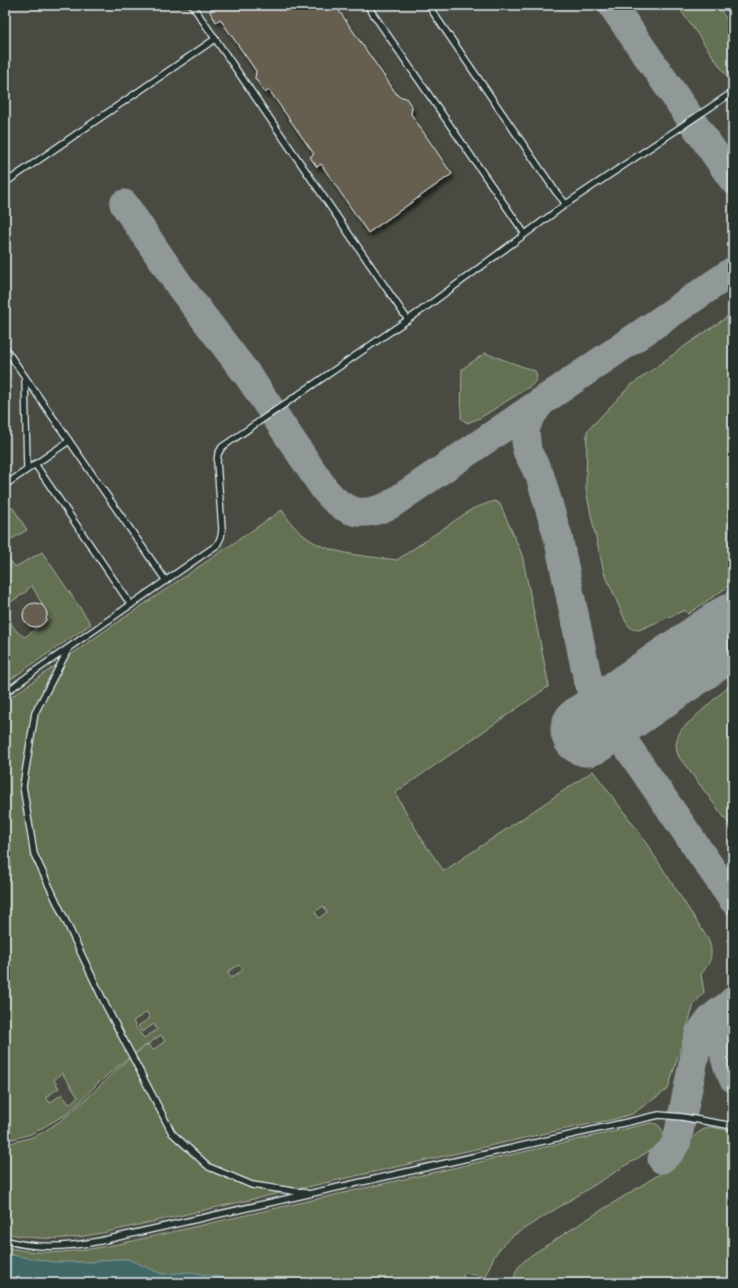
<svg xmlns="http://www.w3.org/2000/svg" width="738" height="1288" font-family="Mynerve,sans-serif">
  <defs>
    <filter id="shadow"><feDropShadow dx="2.5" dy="4.5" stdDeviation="2" flood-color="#0009"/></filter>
  </defs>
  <rect width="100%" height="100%" fill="#394037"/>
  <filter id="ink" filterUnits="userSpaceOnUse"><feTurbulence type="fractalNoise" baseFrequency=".025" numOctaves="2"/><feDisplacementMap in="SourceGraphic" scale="8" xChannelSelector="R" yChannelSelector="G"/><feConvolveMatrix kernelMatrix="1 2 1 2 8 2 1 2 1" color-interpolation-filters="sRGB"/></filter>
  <g filter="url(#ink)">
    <rect fill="#494c42" x="5" y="5" width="728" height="1278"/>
    <g fill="#647051" stroke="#a6b0a4" fill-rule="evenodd">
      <polygon points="677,5 717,5 733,29 733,85"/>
      <path d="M733,313V583L688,614L685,610L639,630C632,630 630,628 626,622L604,572L594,529L586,490L587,431L630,386L682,348Z"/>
      <path d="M485,353L535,371C539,378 536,380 532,385L480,418L467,423L461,418L462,369Z"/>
      <path d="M494,501L500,504L522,555L549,686L395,793L424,843L444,871L593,771L639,832L708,939C714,953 711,963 701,974L704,992L694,1004L668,1089L632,1114L615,1119L551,1132L116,1230C75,1239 47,1242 5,1233V1145C18,1140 33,1139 45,1131C84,1108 111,1069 148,1044L153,1050L165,1041L161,1035L124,1061L98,1083L79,1103L65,1115L31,1134L5,1141V703L11,697L99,635L282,510C288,519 294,528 302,534C326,555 367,556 397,560L472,509ZM323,906L327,912L319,918L315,912ZM239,965L243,970L231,978L227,972ZM147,1012L150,1018L138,1026L142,1032L154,1024L157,1030L144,1038L137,1029L133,1021ZM62,1073L78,1097L69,1104L62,1094L50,1103L46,1097L59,1088L54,1080Z"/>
      <polygon points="8,508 13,508 27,530 5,543 5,518 7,516 5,511"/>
      <path d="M42,552L91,624L5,683V613C10,621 15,633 25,637L50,618L32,586L27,589V591L8,604L5,608V573L11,568L8,563L5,566V557H7L14,566H17Z"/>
      <path d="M733,673V829L679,757C674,747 676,738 682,729L732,683L727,677Z"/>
      <path d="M651,1123C660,1123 664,1131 664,1139L662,1143L514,1235C498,1247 491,1259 486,1277L464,1273L462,1283H42L5,1269V1247C45,1257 80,1251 119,1244Z"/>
      <path d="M711,1127L733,1131V1259L729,1283H518C511,1276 517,1268 523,1262C532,1253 547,1246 558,1238C594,1214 632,1192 669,1168C674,1164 679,1159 682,1154C692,1140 693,1132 711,1127Z"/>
    </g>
    <polygon fill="#426766" stroke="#849ea0" points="5,1254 54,1262 92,1262 114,1259 128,1259 162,1274 190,1272 255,1283 5,1283"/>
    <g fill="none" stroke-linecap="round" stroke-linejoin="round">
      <g stroke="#909898" stroke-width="29">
        <polyline points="612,5 733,180"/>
        <path d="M124,204L182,289L249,377L325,490C345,514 363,518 390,505L733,271"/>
        <polyline points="541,402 529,419 525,430 527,451 540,476 558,537 588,681 607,717 733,900"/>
        <path d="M733,1001C718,1025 720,1053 733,1078"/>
        <path d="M662,1159L671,1151L677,1141L699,1035C707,1020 719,1012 733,1002"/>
      </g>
      <polyline stroke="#909898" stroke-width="73" points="587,730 733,630"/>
    </g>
    <g fill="#665f4f" stroke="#e8f1f8" filter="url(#shadow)">
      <polygon points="212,5 335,5 398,96 406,98 412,107 411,114 452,174 368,233 321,164 317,167 310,157 314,154 269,90 265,93 255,78 256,71 220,19 216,22 210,12"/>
      <circle cx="35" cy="615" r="12"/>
    </g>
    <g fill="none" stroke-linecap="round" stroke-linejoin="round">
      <defs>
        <g id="service">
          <polyline points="192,5 408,320"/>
          <polyline points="367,5 525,234"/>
          <polyline points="428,5 556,192 566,204"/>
          <polyline points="5,183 215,39"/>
          <polyline points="5,348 166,581"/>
          <polyline points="25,378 27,469"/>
          <polyline points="35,464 131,605"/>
          <polyline points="5,485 69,441"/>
          <polyline points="69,648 35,713 23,786 34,854 106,1006 172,1133 209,1167 252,1185 306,1193"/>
          <polyline points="5,693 35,671 217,545 221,537 222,529 217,462 218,454 222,447 422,310 566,204 733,92"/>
          <path d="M5,1240C36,1250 69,1247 100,1241L659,1115L682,1117L733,1126"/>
        </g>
      </defs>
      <use href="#service" stroke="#e8f1f8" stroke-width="8"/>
      <use href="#service" stroke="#26332d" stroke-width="5.5"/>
    </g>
  </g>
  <rect width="738" height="1288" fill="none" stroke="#26332d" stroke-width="20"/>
  <rect x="10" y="10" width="718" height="1268" fill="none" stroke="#e8f1f8" stroke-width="1.5" filter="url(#ink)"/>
</svg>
